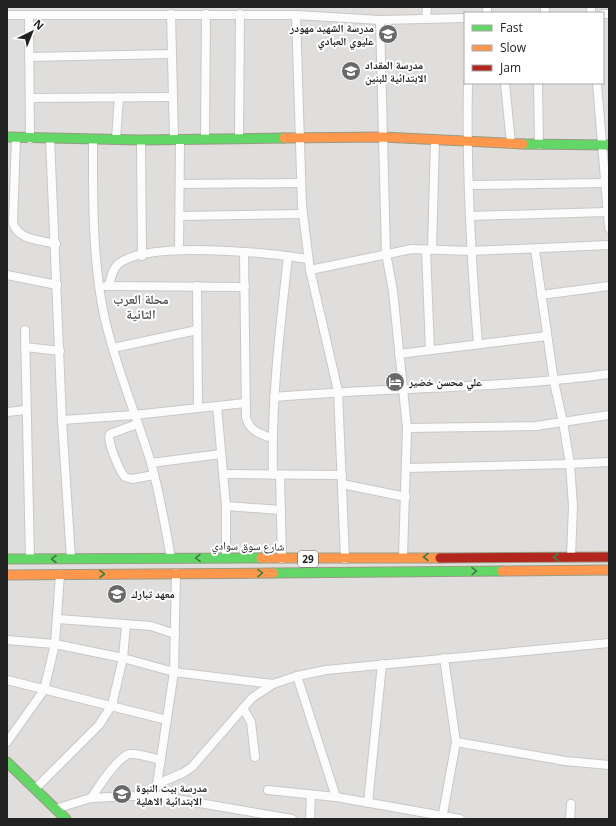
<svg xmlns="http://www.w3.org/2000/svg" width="616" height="826" font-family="'Open Sans','Noto Naskh Arabic',sans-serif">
  <rect width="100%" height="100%" fill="#f0eeeb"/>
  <path fill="#dfdedc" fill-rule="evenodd" d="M7,7H609V819H7ZM465,13H603V83H465Z"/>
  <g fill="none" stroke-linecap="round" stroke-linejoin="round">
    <defs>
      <g id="street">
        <polyline points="487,13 487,7"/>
        <polyline points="545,13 545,7"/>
        <polyline points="591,13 591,7"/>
        <polyline points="171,14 174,139"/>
        <polyline points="603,14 609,14"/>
        <polyline points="7,15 296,15 380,20 465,18"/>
        <polyline points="29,15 30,139"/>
        <polyline points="296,15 302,206 310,270 338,391 345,559"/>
        <polyline points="426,19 427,7"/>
        <polyline points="380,20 386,253 393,291 407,428 403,557"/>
        <polyline points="29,57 172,54"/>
        <path d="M468,83C466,170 471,257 478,344"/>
        <polyline points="505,83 511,144"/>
        <polyline points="538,83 539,145"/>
        <polyline points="597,83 609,228"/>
        <polyline points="30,98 173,97"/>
        <path d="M16,137L13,223C18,240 40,240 56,244"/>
        <polyline points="239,138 240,14"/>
        <polyline points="50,139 62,420 71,559"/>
        <path d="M93,139C93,198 92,257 104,315C115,366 136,413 151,463C160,494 165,526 171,558"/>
        <polyline points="116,139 119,97"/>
        <polyline points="205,139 206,14"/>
        <polyline points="141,140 142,256"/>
        <polyline points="180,184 300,183"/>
        <polyline points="470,185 604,183"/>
        <polyline points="180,216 303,214"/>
        <polyline points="470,216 606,212"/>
        <polyline points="179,250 180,139"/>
        <polyline points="426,250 430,350"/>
        <polyline points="432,250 435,139"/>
        <polyline points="535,250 554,382 563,422 570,464 573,506 571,557"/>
        <path d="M244,253L246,417C249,431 260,434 272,438"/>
        <polyline points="310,270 412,249 471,251 609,245"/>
        <polyline points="7,275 57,285"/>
        <polyline points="106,286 245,287"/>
        <path d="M109,286C111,278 112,270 118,264C148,240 270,253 308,259"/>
        <polyline points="197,286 198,408"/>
        <polyline points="541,295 609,286"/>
        <polyline points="25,330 30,559"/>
        <polyline points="25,347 60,351"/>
        <polyline points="113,348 197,330"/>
        <polyline points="399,354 547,336"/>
        <path d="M274,397C386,387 498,389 609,374"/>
        <polyline points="217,406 226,506 226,557"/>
        <polyline points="7,412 26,410"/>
        <polyline points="62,420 134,415 245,403"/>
        <path d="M137,424L110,434C106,440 120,472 125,477L132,479L154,475"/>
        <polyline points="407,428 536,426 609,415"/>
        <polyline points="151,463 221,454"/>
        <polyline points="407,468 570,464 609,462"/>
        <polyline points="223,474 342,475"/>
        <path d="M273,475C271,401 280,329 288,256"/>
        <polyline points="280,475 282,559"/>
        <polyline points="342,484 406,497"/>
        <polyline points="226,506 281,510"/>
        <polyline points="58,619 151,626 175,634"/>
        <polyline points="7,640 55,644 123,658 174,672 273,684"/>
        <polyline points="297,676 336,797"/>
        <polyline points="7,680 167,720"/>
        <polyline points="243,708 251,722 255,757"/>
        <polyline points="7,742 44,690 55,644 60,574"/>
        <polyline points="456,742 565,761 609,765"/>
        <polyline points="157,784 183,773 192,767 252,698 273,684 297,676 326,670 609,643"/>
        <polyline points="35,789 99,725 112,705 123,658 126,625"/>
        <polyline points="268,790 336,797 460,819"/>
        <polyline points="153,795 157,784 174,672 176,573"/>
        <path d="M91,798C98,788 119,755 130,754C139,753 152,758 161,760"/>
        <polyline points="368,803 382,664"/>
        <polyline points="55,809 91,798 153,795 292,819"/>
        <polyline points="310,819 311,795"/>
        <polyline points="442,819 456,742 444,658"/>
        <polyline points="570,819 571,804"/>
      </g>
      <g id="fast">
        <polyline points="7,137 141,140 284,138"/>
        <polyline points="523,144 609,145"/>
        <polyline points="7,559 261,558"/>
        <polyline points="273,573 502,571"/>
        <polyline points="7,762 66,819"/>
      </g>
      <g id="slow">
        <polyline points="284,138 382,137 523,144"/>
        <polyline points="261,558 440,558"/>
        <polyline points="502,571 609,570"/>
        <polyline points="7,575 273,573"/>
      </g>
      <polyline id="jam" points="440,558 609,557"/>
    </defs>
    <use href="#street" stroke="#c9c8c7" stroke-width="10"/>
    <use href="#fast" stroke="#999a82" stroke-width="11"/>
    <use href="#slow" stroke="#999a82" stroke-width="11"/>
    <use href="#jam" stroke="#999a82" stroke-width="11"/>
    <use href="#street" stroke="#fdfcfc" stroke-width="8"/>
    <use href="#fast" stroke="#63d668" stroke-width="9"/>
    <use href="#slow" stroke="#ff974d" stroke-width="9"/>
    <use href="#jam" stroke="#b3261e" stroke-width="9"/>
  </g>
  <defs><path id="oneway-chevron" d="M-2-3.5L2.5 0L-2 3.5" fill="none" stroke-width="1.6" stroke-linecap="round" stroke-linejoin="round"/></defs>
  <g stroke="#427c45">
    <use href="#oneway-chevron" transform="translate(426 557) rotate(-180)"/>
    <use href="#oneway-chevron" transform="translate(556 557) rotate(-180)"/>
    <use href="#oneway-chevron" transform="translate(198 558) rotate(179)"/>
    <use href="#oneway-chevron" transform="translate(54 559) rotate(180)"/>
    <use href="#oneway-chevron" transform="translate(474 571) rotate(-1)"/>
    <use href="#oneway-chevron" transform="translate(260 573) rotate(-1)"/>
    <use href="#oneway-chevron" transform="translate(102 574)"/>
  </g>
  <defs>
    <symbol id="school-disc" viewBox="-11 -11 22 22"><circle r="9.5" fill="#6a6968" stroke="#fff"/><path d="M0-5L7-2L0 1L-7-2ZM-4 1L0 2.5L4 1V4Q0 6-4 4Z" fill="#fff"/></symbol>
    <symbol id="hotel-disc" viewBox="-11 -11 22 22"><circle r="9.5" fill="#6a6968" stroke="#fff"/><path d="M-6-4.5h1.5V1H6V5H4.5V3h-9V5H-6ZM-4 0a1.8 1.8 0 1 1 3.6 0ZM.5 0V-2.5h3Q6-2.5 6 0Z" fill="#fff"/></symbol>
  </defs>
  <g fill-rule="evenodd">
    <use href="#school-disc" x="377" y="23" width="22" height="22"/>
    <use href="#school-disc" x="340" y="60" width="22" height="22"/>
    <use href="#hotel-disc" x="384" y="371" width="22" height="22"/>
    <use href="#school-disc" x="106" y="583" width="22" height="22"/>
    <use href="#school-disc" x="111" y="783" width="22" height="22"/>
  </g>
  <g text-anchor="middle" stroke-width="4" stroke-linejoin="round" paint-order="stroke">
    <rect fill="#fff" stroke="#646464" stroke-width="1" x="298" y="551" width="20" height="16" rx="3"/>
    <g font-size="10" font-weight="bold" fill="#222">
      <text x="308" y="563">29</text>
    </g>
    <g font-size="11" font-weight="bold" fill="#222" stroke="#fff" text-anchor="start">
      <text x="374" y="32" text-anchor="end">مدرسة الشهيد مهودر<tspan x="374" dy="13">عليوي العبادي</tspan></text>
      <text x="365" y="69">مدرسة المقداد<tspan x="365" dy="13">الابتدائية للبنين</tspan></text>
      <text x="409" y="386">علي محسن خضير</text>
      <text x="131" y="598">معهد تبارك</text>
      <text x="136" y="792">مدرسة بيت النبوة<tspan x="136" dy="13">الابتدائية الاهلية</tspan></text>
    </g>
    <g font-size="11" fill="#222" stroke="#fff">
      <text transform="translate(248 546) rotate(1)" y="4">شارع سوق سوادي</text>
    </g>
    <g font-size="13" font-weight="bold" fill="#555" stroke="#fff">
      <text x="141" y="304">محلة العرب<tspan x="141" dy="15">الثانية</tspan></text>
    </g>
  </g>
  <rect width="616" height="826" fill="none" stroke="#222222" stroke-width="16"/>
  <rect x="464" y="12" width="140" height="72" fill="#ffffff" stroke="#a7a7a7"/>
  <rect x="472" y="25" width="20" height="6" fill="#63d668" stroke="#a7a7a7"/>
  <text x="500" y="32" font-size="12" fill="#222222">Fast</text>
  <rect x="472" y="45" width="20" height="6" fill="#ff974d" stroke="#a7a7a7"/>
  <text x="500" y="52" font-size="12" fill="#222222">Slow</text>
  <rect x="472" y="65" width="20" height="6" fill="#b3261e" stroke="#a7a7a7"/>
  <text x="500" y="72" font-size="12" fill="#222222">Jam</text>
  <g transform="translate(32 32) rotate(43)" stroke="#ffffff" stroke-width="3" paint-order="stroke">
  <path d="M0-3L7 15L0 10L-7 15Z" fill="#222222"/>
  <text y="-6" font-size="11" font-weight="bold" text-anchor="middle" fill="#222222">N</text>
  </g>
</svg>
